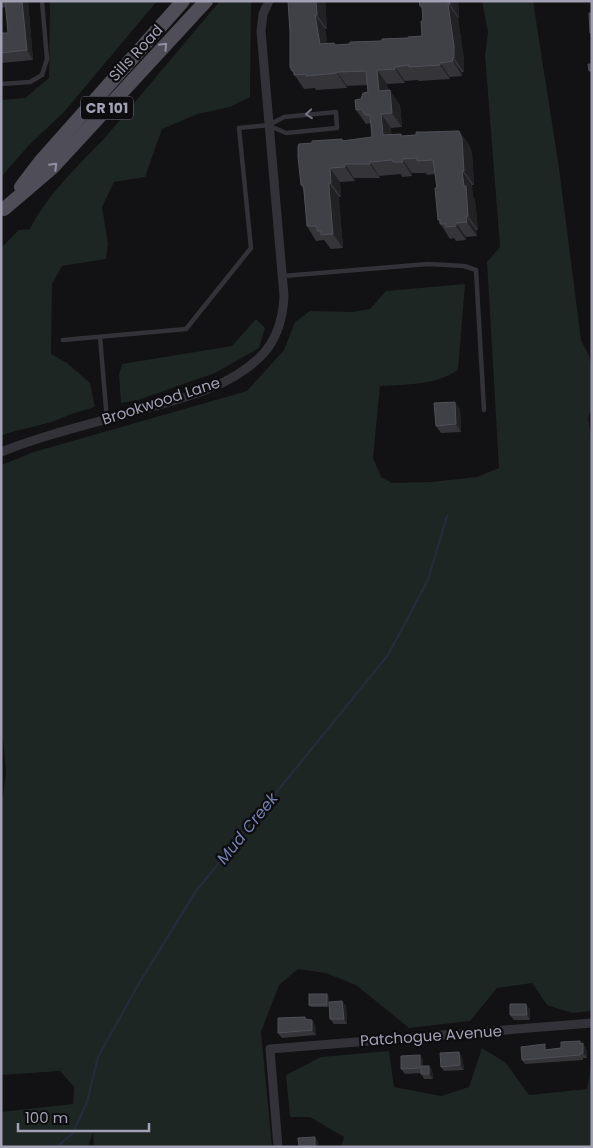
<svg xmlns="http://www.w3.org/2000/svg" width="593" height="1148" font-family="Poppins,sans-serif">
  <rect width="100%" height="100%" fill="#121113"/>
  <g fill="#1d2622">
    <polygon points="50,1 157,1 64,112 29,145 1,177 1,100 25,98 49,78"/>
    <path d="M220,1H251L250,97L230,107L198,114L162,129L145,177L114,182L102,207L108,243L106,259L62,266L52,284L51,354L67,363L90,383L95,407L71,414L52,422L8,433L1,436V248L19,230L30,229C45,198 78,165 103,140Z"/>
    <path d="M482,1H533L559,168L581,340L590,358L592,372V408L588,418L592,440V1011L572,1013L547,1005L532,983L497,988L470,1021L409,1028L356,985L326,973L298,969L279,985L261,1032L272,1147H94L93,1132L88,1147H1V1112L73,1104L74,1087L60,1071L1,1075V797H3L6,771L3,739L1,734V465L34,452L247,391L284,350L295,322L310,311L352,312L370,309L386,291L465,284L458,370C433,386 408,384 380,386L373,458L381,477L392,483L431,482L477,477L499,468L487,262L500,247L485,55L488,32Z"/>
    <polygon points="256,319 265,328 259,348 215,373 138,400 121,403 119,375 122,364 232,346"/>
    <polygon points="482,1048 506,1063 529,1095 587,1089 592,1060 592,1147 341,1147 344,1137 310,1117 290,1117 286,1075 321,1057 389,1051 394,1087 441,1096 469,1087"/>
  </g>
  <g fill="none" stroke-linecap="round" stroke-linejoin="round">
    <polyline stroke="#272a38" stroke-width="2.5" points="57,1147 73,1133 87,1102 98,1057 138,985 196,891 388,655 428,580 447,516"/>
    <g stroke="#333238" stroke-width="4.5">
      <polyline points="1,84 30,82 42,75 47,59 42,1"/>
      <polyline points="283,276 428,264 464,266 476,270 484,410"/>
      <polyline points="100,337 107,420"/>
      <polyline points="63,340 186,329 251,248 239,128 269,125 284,117 336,112 337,128 286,133 270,126"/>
    </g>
    <g stroke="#333238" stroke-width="9">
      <path d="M1,452C49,433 99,422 148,408C187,397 228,387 259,358C276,342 283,319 284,296L261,31L263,14L269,1"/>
      <polyline points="278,1147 270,1049 592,1023"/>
    </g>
    <g stroke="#4f4e58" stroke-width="14">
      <polyline points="21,187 40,162 183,1"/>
      <polyline points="4,209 52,168 206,1"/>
    </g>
  </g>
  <g fill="#343439">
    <polygon points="1,1 28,1 33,60 1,63 1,33 8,33 6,7 1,8"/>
    <polygon points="325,1 327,29 325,29 327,44 336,45 408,38 422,36 423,21 422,9 420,6 419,1 458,1 459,18 458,18 464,60 464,72 462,72 462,76 450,77 450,79 419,81 418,80 405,81 405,83 387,84 388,91 400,105 402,127 391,128 391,134 401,134 402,136 459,131 469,145 472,153 474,185 472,185 473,197 475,200 478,230 476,230 477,236 466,237 466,240 456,241 454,238 450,239 438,220 437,188 435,174 427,175 426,173 412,173 412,176 402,177 401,174 379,176 380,178 354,178 355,181 340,182 341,197 339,197 339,202 343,248 331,249 324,240 316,241 307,226 303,188 301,185 343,141 372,137 371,123 366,124 356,110 361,99 368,92 368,85 347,86 347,88 316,90 315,88 304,89 292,71 290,32"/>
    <polygon points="460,409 461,432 441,433 436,426"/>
    <polygon points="329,996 329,1007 311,1007 309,1005"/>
    <polygon points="342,1001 346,1006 347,1024 334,1024 330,1019"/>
    <polygon points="530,1009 530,1020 514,1020 510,1015"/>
    <polygon points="305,1017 306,1019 315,1025 316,1035 282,1038 278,1033"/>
    <polygon points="580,1041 586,1048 587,1058 583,1058 583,1060 525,1064 522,1060 548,1049 561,1048"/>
    <polygon points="459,1052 462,1057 464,1070 444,1071 441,1067"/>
    <polygon points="420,1055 423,1060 423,1066 429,1066 432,1070 433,1079 424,1079 421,1073 405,1074 401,1069"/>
  </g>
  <g fill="#222124">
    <polygon points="22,1 28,1 33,60 27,50"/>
    <polygon points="316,1 325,1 327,29 317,15"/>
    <polygon points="449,1 458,1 459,18 450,4"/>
    <polygon points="448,4 458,18 464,60 464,72 454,58"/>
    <polygon points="315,15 325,29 330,59 320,44"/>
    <polygon points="452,58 462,72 462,76 453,61"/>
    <polygon points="440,63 450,77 450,79 440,65"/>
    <polygon points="395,67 405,81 405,83 395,69"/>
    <polygon points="377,70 387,84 389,106 379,91"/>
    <polygon points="337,72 347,86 347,88 337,73"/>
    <polygon points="390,90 400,105 402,127 392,113"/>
    <polygon points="381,114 391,128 393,149 383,135"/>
    <polygon points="459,131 469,145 472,153 474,185 464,171"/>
    <polygon points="402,159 412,173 412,176 403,162"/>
    <polygon points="370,162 379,176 380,178 370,164"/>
    <polygon points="345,164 354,178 355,181 345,167"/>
    <polygon points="330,168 340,182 341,197 331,183"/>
    <polygon points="462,171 472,185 473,197 475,200 478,230 468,216"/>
    <polygon points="329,183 339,197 343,248 333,234"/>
    <polygon points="466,216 476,230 477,236 467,222"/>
    <polygon points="456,223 466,237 466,240 456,226"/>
    <polygon points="455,402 460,409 461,432 456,424"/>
    <polygon points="327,994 329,996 329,1007 327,1005"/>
    <polygon points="342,1001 346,1006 347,1024 344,1019"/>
    <polygon points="526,1004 530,1009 530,1020 527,1015"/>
    <polygon points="312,1020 315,1025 316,1035 312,1030"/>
    <polygon points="580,1041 583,1046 583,1043 586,1048 587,1058 583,1053"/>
    <polygon points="459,1052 462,1057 464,1070 460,1065"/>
    <polygon points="420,1055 423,1060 423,1073 420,1068"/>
    <polygon points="429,1066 432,1070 433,1079 429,1074"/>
    <polygon points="315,1137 318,1142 319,1147 315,1147"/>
  </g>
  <g fill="#404047" stroke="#4f4f58">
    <polygon points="5,1 22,1 27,50 1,53 1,33 8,33"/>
    <polygon points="288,1 316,1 317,15 315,15 320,44 334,43 335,45 350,44 350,42 382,41 382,39 408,38 408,37 422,36 421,21 423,21 422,6 420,6 419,1 449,1 450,4 448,4 454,46 454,58 452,58 453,61 440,63 440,65 409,67 409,65 395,67 395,69 377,70 379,91 390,90 392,113 381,114 383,135 401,134 401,136 416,135 416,132 426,132 459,131 462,139 464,171 462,171 464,186 466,186 468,216 466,216 467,222 456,223 456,226 446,227 446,224 440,224 440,219 438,220 435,188 437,188 433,160 417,161 417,158 402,159 403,162 393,162 392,160 370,162 370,164 345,164 345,167 330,168 331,183 329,183 329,188 333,234 321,235 321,231 317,231 317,226 307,226 304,190 303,185 301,185 298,157 298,146 299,144 312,143 312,141 342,139 342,141 372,137 370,115 365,115 362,109 356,110 355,100 361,99 363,93 368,92 366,71 337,72 337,73 306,76 306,74 294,75 294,71 292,71 290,67 290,32"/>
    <polygon points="589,13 592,13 592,33 590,33"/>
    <polygon points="588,64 592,64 592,71 589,71"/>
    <polygon points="455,402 456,424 436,426 434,403"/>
    <rect x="309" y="994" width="18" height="11"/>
    <polygon points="342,1001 344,1019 330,1019 329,1002"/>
    <polygon points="510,1004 526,1004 527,1015 510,1015"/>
    <polygon points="305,1017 305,1019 312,1020 312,1030 278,1033 278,1018"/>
    <polygon points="580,1041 580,1044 583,1043 583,1053 580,1053 580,1055 522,1060 521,1047 545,1044 545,1050 561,1048 561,1042"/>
    <polygon points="459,1052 460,1065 441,1067 440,1053"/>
    <polygon points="420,1055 420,1068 401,1069 401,1056"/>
    <rect x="421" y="1066" width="8" height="8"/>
    <polygon points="315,1137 315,1147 299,1147 298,1138"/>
  </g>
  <defs><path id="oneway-chevron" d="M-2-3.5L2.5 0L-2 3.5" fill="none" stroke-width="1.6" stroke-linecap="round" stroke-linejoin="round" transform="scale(1.25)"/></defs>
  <g stroke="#9190a2">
    <use href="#oneway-chevron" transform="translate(164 46) rotate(-47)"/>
    <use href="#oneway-chevron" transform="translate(54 166) rotate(-45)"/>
  </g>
  <use stroke="#767583" href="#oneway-chevron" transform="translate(309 114) rotate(175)"/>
  <g text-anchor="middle" stroke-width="4.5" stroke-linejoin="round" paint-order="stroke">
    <rect fill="#0d0c0e" stroke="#757483" stroke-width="1" x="81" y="96.5" width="52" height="23" rx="4"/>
    <g font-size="14" font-weight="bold" fill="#a2a1b5">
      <text x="107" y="113">CR 101</text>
    </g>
    <g font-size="15" fill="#a2a1b5" stroke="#0d0c0e">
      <text transform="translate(136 53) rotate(-47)" y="5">Sills Road</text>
      <text transform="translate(161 401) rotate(-18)" y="5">Brookwood Lane</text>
      <text transform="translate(431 1036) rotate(-4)" y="5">Patchogue Avenue</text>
    </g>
    <g font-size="16" font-style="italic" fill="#7480b4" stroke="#0d0c0e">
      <text transform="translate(247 828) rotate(-51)" y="6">Mud Creek</text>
    </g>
  </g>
  <rect width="593" height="1148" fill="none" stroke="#a2a1b5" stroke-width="5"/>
  <path d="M18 1123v8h131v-8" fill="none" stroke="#a2a1b5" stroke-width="2.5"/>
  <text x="25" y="1123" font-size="15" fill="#a2a1b5" stroke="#0d0c0e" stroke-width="4" paint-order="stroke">100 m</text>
</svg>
